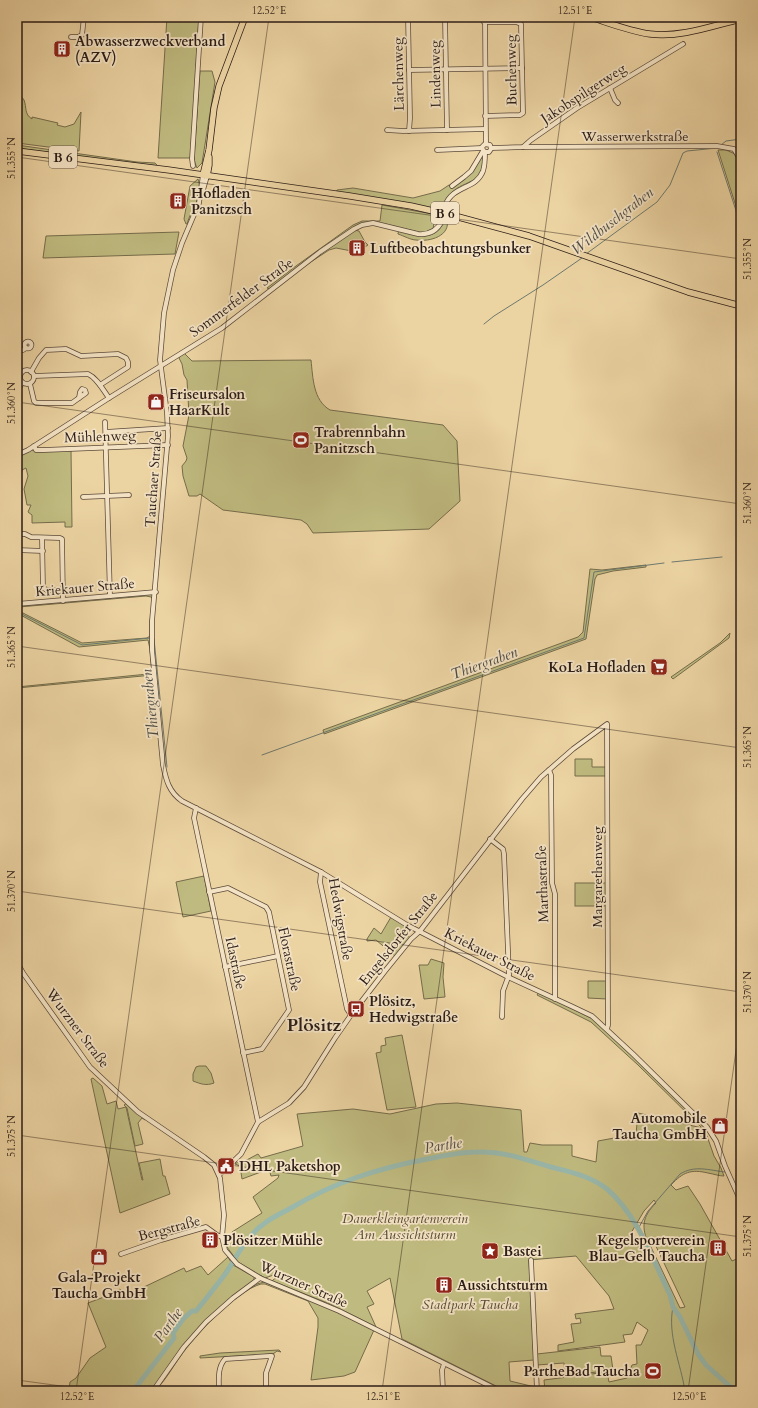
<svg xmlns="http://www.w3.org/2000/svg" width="758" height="1408" font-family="Cardo,serif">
  <rect width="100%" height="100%" fill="#ecd3a2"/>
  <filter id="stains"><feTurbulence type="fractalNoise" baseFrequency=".005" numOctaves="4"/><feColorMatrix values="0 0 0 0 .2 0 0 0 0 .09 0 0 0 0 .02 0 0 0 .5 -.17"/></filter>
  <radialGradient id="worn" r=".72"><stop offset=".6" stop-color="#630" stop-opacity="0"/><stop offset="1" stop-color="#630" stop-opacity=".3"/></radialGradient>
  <g fill="#bfba7f" stroke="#756c4b" fill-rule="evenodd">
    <polygon points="167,17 199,17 191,158 158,158"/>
    <polygon points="200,71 212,71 215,82 202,163 197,168 195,163 194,158"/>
    <path d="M17,92C19,95 23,98 24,100C27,108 24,114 32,119V117L58,123L57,125L65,127L74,124L81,112L79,151L17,143Z"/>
    <polygon points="17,145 137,162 155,163 160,168 17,148"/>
    <polygon points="718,150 726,150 735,154 741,169 741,222"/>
    <path d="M483,154C485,187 467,177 450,194C446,198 444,205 442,211L336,192L337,190L353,188L413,198L440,191L449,185L452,187C467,180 475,169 483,154Z"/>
    <path d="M198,179C204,196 191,209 187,224H186L184,219L190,186Z"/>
    <polygon points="382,205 432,214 435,217 433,229 423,233 383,224 357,226 309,258 270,289 267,288 296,266 353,225 362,221 380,221"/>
    <path d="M445,217L447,219C451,236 430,242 416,240C411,240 404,236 398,234V233L399,231C419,236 438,243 445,217Z"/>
    <path d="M354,230L359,231L365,242L368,245L357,252L336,248L329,250L297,271L221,330L184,353L192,361L311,360C313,378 313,400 330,410L443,425L457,441L460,501L429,529L313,533L307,524L301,520L223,510L200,494L197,496H189L183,476L182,466L186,461L187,458L183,446L189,415L187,380L184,375L182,364L179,358L180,356L223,328L309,261Z"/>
    <polygon points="179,232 175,254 43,258 46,236"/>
    <polygon points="32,450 37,451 71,450 72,527 65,527 65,522 32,523 32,515 28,512 31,505 27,505 24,489 28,476 26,468 22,470 21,477 17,488 17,456"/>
    <polygon points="646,565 646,567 613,571 597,575 595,579 586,639 324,734 323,730 578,637 583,632 590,569 602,570"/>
    <polygon points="151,594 153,596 153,675 17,688 17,687 148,674 152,671 150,649 148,640 79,647 17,613 19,611 82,643 147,638 150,636 150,621 153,599 151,597 146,596 19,607 19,606"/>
    <polygon points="730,633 729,638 673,679 671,677 720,643"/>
    <polygon points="575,759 592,759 592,767 607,767 606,776 575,776"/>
    <polygon points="204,876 211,911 183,917 176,882"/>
    <rect x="575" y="883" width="32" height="23"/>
    <polygon points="391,917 407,927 407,934 410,938 395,956 376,940 367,941 367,939 374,928 381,934"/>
    <polygon points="431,959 444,963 443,977 445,997 424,999 419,965 428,965"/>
    <polygon points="588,981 607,981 607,999 588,998"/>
    <path d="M539,992L593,1019L599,1023L705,1127L702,1130L707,1136L714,1156L721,1168L724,1176C719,1176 714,1174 708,1173C691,1169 683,1172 671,1185L676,1190L688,1186L700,1204L732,1261L741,1257V1391H545L544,1380L607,1372L609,1382L627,1378L632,1365L637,1364L636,1345H641L648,1330L637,1322L632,1334L623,1335L625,1342L558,1351V1345L574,1342L571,1324L581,1323L580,1318L576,1319L575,1314L614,1309L609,1296L576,1256L529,1260L534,1360L509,1362L510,1381L535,1387V1391H506L402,1339L390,1278L367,1291L374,1304L367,1307L376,1327L330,1304L272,1281L282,1272L265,1278L238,1262L236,1260L244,1245L235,1258L227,1247L234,1241L232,1232L262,1213L253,1197L278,1178L279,1175L271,1176L269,1169L242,1179L240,1166L235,1164L238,1162L241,1163L258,1154L261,1158L303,1146L297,1114L353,1109L390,1114L436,1104L457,1103L521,1110L524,1152H527L530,1143L542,1145H572V1156L596,1162L598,1141L636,1134L638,1113L702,1128L638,1065L591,1022L537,995ZM654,1200L656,1203C642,1217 641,1227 649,1245L638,1247L631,1233L644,1211ZM654,1242L685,1307L680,1308L650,1245Z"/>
    <polygon points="402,1035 416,1107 387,1110 376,1053 381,1052 381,1046 386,1045 385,1038"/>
    <path d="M199,1066H206L211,1073L214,1083C206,1086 201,1084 193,1081V1074L196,1067Z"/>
    <polygon points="93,1078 102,1086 107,1104 116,1101 118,1109 126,1107 142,1180 143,1180 139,1163 160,1159 163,1176 165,1176 170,1194 120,1213 91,1079"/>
    <polygon points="127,1103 146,1119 145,1120 142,1118 138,1123 143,1144 135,1146 127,1108 124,1105"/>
    <polygon points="228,1257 231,1262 212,1291 233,1265 254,1277 254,1281 240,1291 183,1346 151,1391 69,1391 70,1382 76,1378 90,1358 106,1347 88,1303 112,1294 120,1289 125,1296 184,1268 186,1272 201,1266 208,1275"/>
    <path d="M264,1282L329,1308L374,1330L355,1372L344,1376L311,1380L318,1327V1318L308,1301L265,1284H261C236,1291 195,1335 180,1357C174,1365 162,1386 154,1391L185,1348L207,1323L240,1294L257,1284Z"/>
    <polygon points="600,1347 601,1356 611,1356 613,1370 565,1376 564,1363 537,1365 537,1354"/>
    <polygon points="279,1350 281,1352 277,1351 273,1354 200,1358 200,1356 220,1353"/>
  </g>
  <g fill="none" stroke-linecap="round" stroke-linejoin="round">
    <g stroke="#6d796f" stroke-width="1">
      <polyline points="721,145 726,141 741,139"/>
      <polyline points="717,152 741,226"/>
      <polyline points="586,254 657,202 670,185 683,153 687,151 717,148"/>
      <polyline points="484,324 494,316 543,285 582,258"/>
      <polyline points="672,562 722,557"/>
      <polyline points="18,612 82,645 150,638"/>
      <polyline points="154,639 167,767"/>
      <polyline points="262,755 584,638 594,572 664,563"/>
      <path d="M638,1229L648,1211L680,1174C695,1165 708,1170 725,1172"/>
      <path d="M673,1307C667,1335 681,1364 685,1391"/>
    </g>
    <path stroke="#99b7aa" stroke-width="5" d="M133,1391L174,1338L173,1333L183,1319L192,1311H196C206,1299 216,1286 226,1273C237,1256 247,1235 265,1223C273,1217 282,1213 291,1208C335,1182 376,1169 427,1159C443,1156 460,1152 477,1152C503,1151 527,1160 551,1167C571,1172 590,1176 607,1189C638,1216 652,1258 670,1295L673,1307L680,1317L698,1354L706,1365L735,1391"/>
    <defs>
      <g id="minor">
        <polyline points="408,17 410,118 409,131"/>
        <polyline points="445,17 447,130"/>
        <polyline points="485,17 486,144"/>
        <polyline points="484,22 516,22 521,24 523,113 520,115 485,116"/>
        <polyline points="71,37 78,37 82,35 84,17"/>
        <polyline points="409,70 522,68"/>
        <polyline points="610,88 615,100 618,103"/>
        <polyline points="387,130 403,131 485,129"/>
        <polyline points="523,147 717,146 734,149 740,159"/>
        <polyline points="491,148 523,147 531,140 577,108 683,44"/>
        <polyline points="437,150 482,148"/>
        <polyline points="193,166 192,159 201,17"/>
        <path d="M203,175L199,203L182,243L173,270L164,313L160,360L167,413L168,436L152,621V650L163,765C166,780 169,792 182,801L321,872L407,925L508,977L571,1006L592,1016L633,1054L707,1127L716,1141L725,1166L741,1202"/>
        <polyline points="452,186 464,177 471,171 483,151"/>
        <polyline points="201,197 207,176"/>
        <path d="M445,206C452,185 476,190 483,171C485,165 485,159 485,152L483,150L482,147L485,144L490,145L491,149L489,152H485"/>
        <circle cx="28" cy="345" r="3.5"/>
        <polyline points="17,350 23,350 26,348"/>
        <circle cx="27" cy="377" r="7"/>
        <polyline points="31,372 39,358 46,350 66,349 81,356 118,354 126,358 128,362 128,367 100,385"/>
        <path d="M34,376L88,374C97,378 103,390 109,398"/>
        <polyline points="30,384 34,401 36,403 72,403 79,398"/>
        <polygon points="82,389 85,390 86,393 79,398 80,392"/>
        <polyline points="17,391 22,383"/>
        <polyline points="105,422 110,596"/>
        <polyline points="106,432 168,428"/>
        <polyline points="34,446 36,450 44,450 168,445"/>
        <path d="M17,455L28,450L109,398L222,328L320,252L354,229L362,225L373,223L418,234C429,235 437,231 442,221"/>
        <polyline points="83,497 129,495"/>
        <polyline points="17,534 25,534 31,537 60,538 62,539 63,601"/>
        <polyline points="42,538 43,588 47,590 63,590"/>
        <polyline points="17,550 43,551"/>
        <polyline points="17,604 156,592"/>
        <polyline points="549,770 551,775 552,883 555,894 555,999"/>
        <polyline points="196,808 194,818 258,1122"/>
        <polyline points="490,839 503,849 504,854 509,975 503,991 502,1017"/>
        <polyline points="321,872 320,882 347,1009 351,1015"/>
        <polyline points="209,892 228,888 266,907 269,912 289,1010 262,1049 243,1053"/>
        <polyline points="17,962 23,973 90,1067 138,1112 204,1157 214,1165 220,1178 224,1215 222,1237 225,1250 237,1264 260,1278 339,1311 500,1391"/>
        <polyline points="225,967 278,956"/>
        <polyline points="219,1175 241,1154 258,1122 289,1103 304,1087 335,1038 351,1015 385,971 411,939 420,931 522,799 541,777 573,749 607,724 608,1025 607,1029"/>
        <polyline points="121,1254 161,1240 206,1227 217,1235 222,1237"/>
        <polyline points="531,1260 537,1391"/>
        <polyline points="153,1391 184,1347 206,1322 233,1298 260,1278"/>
        <path d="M219,1391C219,1380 217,1368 225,1359L270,1356H272L266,1373V1391"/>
        <polyline points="443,1391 442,1370 444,1364"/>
      </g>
      <g id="major">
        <path d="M590,17C609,23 629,31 650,34C680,38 712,26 741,19"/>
        <polyline points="17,151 169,170 350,196 411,206 451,215 529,236 688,292 741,306"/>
        <polyline points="203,175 209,150 214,108 219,86 245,17"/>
        <polyline points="207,176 209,165 209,157"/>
      </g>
    </defs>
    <use href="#minor" stroke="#5b4a3a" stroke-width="5.5"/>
    <use href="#major" stroke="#2b1d17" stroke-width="7"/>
    <use href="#minor" stroke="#f3e2c3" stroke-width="4"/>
    <use href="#major" stroke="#ecd3a2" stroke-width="5.5"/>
    <defs>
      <polyline id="minor-bridge" points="442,221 445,206"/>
    </defs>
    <use href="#minor-bridge" stroke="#5b4a3a" stroke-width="5.5" stroke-linecap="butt"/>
    <use href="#minor-bridge" stroke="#f3e2c3" stroke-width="4"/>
  </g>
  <path fill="none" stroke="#2b1d17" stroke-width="1" stroke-opacity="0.45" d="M17,157L741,259M17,402L741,504M17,646L741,748M17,891L741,992M17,1135L741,1237M17,1380L98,1391M76,1391L269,17M382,1391L575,17M688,1391L741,1015"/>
  <defs>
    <symbol id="building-square" viewBox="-11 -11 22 22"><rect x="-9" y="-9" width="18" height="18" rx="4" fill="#8f2418" stroke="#f3e2c3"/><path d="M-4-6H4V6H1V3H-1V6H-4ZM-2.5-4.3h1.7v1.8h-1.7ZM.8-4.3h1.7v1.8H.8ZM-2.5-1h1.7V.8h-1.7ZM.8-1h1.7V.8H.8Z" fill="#fff"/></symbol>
    <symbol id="shop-square" viewBox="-11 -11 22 22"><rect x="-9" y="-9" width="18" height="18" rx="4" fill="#8f2418" stroke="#f3e2c3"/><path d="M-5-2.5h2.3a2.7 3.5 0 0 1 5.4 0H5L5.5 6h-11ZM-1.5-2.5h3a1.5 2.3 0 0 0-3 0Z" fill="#fff"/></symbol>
    <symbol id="stadium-square" viewBox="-11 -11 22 22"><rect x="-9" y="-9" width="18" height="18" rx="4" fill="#8f2418" stroke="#f3e2c3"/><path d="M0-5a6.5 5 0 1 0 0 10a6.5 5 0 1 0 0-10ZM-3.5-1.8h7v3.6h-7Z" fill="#fff"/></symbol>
    <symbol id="supermarket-square" viewBox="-11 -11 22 22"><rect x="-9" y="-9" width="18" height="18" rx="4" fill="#8f2418" stroke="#f3e2c3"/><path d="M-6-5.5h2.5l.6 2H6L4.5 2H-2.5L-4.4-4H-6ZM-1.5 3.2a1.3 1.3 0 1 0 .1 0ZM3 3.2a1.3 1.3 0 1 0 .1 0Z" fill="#fff"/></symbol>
    <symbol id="bus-square" viewBox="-11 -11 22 22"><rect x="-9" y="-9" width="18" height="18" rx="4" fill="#8f2418" stroke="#f3e2c3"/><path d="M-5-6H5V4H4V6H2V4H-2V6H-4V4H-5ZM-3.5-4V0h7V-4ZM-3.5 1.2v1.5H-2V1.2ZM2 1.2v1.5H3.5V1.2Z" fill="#fff"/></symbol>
    <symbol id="civic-square" viewBox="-11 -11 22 22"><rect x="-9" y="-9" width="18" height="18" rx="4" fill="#8f2418" stroke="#f3e2c3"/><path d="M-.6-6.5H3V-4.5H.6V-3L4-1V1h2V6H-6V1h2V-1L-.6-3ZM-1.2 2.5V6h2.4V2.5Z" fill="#fff"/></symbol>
    <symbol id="sight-square" viewBox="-11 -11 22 22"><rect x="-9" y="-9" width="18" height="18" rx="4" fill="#8f2418" stroke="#f3e2c3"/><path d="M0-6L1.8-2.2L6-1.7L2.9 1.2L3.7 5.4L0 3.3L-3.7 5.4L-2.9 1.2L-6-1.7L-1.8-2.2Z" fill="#fff"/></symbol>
  </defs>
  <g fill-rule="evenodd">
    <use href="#building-square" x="52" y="39" width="20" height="20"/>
    <use href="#building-square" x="168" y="191" width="20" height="20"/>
    <use href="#building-square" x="347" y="238" width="20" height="20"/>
    <use href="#shop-square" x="146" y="392" width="20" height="20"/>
    <use href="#stadium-square" x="291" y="430" width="20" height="20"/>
    <use href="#supermarket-square" x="649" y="657" width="20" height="20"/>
    <use href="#bus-square" x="346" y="999" width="20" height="20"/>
    <use href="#shop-square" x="710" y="1116" width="20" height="20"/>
    <use href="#civic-square" x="216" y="1156" width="20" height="20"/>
    <use href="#building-square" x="200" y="1230" width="20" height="20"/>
    <use href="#building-square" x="708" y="1238" width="20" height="20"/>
    <use href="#sight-square" x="480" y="1241" width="20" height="20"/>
    <use href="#shop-square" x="89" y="1247" width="20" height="20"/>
    <use href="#building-square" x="434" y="1275" width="20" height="20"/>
    <use href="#stadium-square" x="643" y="1361" width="20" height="20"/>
  </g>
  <g text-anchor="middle" stroke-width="3.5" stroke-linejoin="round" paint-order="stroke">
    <g fill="#f3e2c3" stroke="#67584b" stroke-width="1">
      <rect x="49" y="146" width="28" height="22" rx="3"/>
      <rect x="431" y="202" width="28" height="22" rx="3"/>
    </g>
    <g font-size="13" font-weight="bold" fill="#2b1d17">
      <text x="63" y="162">B 6</text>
      <text x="445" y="218">B 6</text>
    </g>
    <g font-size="14" font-weight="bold" fill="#2b1d17" stroke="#f3e2c3" text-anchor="start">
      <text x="75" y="46">Abwasserzweckverband<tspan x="75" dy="16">(AZV)</tspan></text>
      <text x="191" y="198">Hofladen<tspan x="191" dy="16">Panitzsch</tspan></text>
      <text x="370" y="253">Luftbeobachtungsbunker</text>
      <text x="169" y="399">Friseursalon<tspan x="169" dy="16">HaarKult</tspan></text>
      <text x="314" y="437">Trabrennbahn<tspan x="314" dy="16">Panitzsch</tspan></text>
      <text x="646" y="672" text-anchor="end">KoLa Hofladen</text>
      <text x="369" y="1006">Plösitz,<tspan x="369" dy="16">Hedwigstraße</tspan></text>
      <text x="707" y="1123" text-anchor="end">Automobile<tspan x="707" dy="16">Taucha GmbH</tspan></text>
      <text x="239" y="1171">DHL Paketshop</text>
      <text x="223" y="1245">Plösitzer Mühle</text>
      <text x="705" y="1245" text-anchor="end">Kegelsportverein<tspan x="705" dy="16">Blau-Gelb Taucha</tspan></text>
      <text x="503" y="1256">Bastei</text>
      <text x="99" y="1282" text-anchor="middle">Gala-Projekt<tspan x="99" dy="16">Taucha GmbH</tspan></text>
      <text x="457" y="1290">Aussichtsturm</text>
      <text x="640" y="1376" text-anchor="end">PartheBad Taucha</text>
    </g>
    <g font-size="14" fill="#2b1d17" stroke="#f3e2c3">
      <text transform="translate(511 70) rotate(-91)" y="5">Buchenweg</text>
      <text transform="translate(398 74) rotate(-91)" y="5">Lärchenweg</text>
      <text transform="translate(435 74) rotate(-91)" y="5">Lindenweg</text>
      <text transform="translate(583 93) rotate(-33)" y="5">Jakobspilgerweg</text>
      <text x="635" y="141">Wasserwerkstraße</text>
      <text transform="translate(241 297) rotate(-36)" y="5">Sommerfelder Straße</text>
      <text transform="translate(100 436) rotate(-2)" y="5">Mühlenweg</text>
      <text transform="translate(153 479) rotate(-86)" y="5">Tauchaer Straße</text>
      <text transform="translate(85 587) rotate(-5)" y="5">Kriekauer Straße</text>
      <text transform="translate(597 877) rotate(-90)" y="5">Margarethenweg</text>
      <text transform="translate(542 884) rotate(-92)" y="5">Marthastraße</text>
      <text transform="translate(341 919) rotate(80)" y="5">Hedwigstraße</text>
      <text transform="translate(398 938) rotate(-51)" y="5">Engelsdorfer Straße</text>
      <text transform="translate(490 954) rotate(27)" y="5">Kriekauer Straße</text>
      <text transform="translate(290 959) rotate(78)" y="5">Florastraße</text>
      <text transform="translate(236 963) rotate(78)" y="5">Idastraße</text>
      <text transform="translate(78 1028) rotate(53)" y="5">Wurzner Straße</text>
      <text transform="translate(169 1228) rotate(-15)" y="5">Bergstraße</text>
      <text transform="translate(304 1284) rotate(24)" y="5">Wurzner Straße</text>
    </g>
    <g font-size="14" font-style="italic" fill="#574c36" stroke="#f3e2c3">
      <text x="405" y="1223">Dauerkleingartenverein<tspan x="405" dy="16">Am Aussichtsturm</tspan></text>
      <text x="470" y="1309">Stadtpark Taucha</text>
    </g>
    <g font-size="15" font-style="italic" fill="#4c4b43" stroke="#f3e2c3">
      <text transform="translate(612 221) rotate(-38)" y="5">Wildbuschgraben</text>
      <text transform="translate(484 663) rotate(-20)" y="5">Thiergraben</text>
      <text transform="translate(150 704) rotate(-96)" y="5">Thiergraben</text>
      <text transform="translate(443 1145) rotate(-9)" y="5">Parthe</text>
      <text transform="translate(168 1325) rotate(-55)" y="5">Parthe</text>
    </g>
    <g font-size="18" font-weight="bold" fill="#2b1d17" stroke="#f3e2c3">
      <text x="314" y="1031">Plösitz</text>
    </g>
  </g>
  <rect width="758" height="1408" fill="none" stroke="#ecd3a2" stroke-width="44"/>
  <rect x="22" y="22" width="714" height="1364" fill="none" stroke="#2b1d17" stroke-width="1.5"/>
  <g font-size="10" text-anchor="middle" fill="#2b1d17">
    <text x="269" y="14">12.52°E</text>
    <text x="575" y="14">12.51°E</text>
    <text transform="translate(11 158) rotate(-90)" y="4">51.355°N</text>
    <text transform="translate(747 259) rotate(-90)" y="4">51.355°N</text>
    <text transform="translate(11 403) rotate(-90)" y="4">51.360°N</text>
    <text transform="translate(747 503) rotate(-90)" y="4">51.360°N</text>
    <text transform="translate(11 647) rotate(-90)" y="4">51.365°N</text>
    <text transform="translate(747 747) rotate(-90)" y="4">51.365°N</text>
    <text transform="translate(11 891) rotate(-90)" y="4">51.370°N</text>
    <text transform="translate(747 992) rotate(-90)" y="4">51.370°N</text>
    <text transform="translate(11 1136) rotate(-90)" y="4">51.375°N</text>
    <text transform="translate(747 1236) rotate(-90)" y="4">51.375°N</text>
    <text x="77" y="1400">12.52°E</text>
    <text x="383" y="1400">12.51°E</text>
    <text x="689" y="1400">12.50°E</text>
  </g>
  <rect width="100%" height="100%" filter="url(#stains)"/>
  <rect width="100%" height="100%" fill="url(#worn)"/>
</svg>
